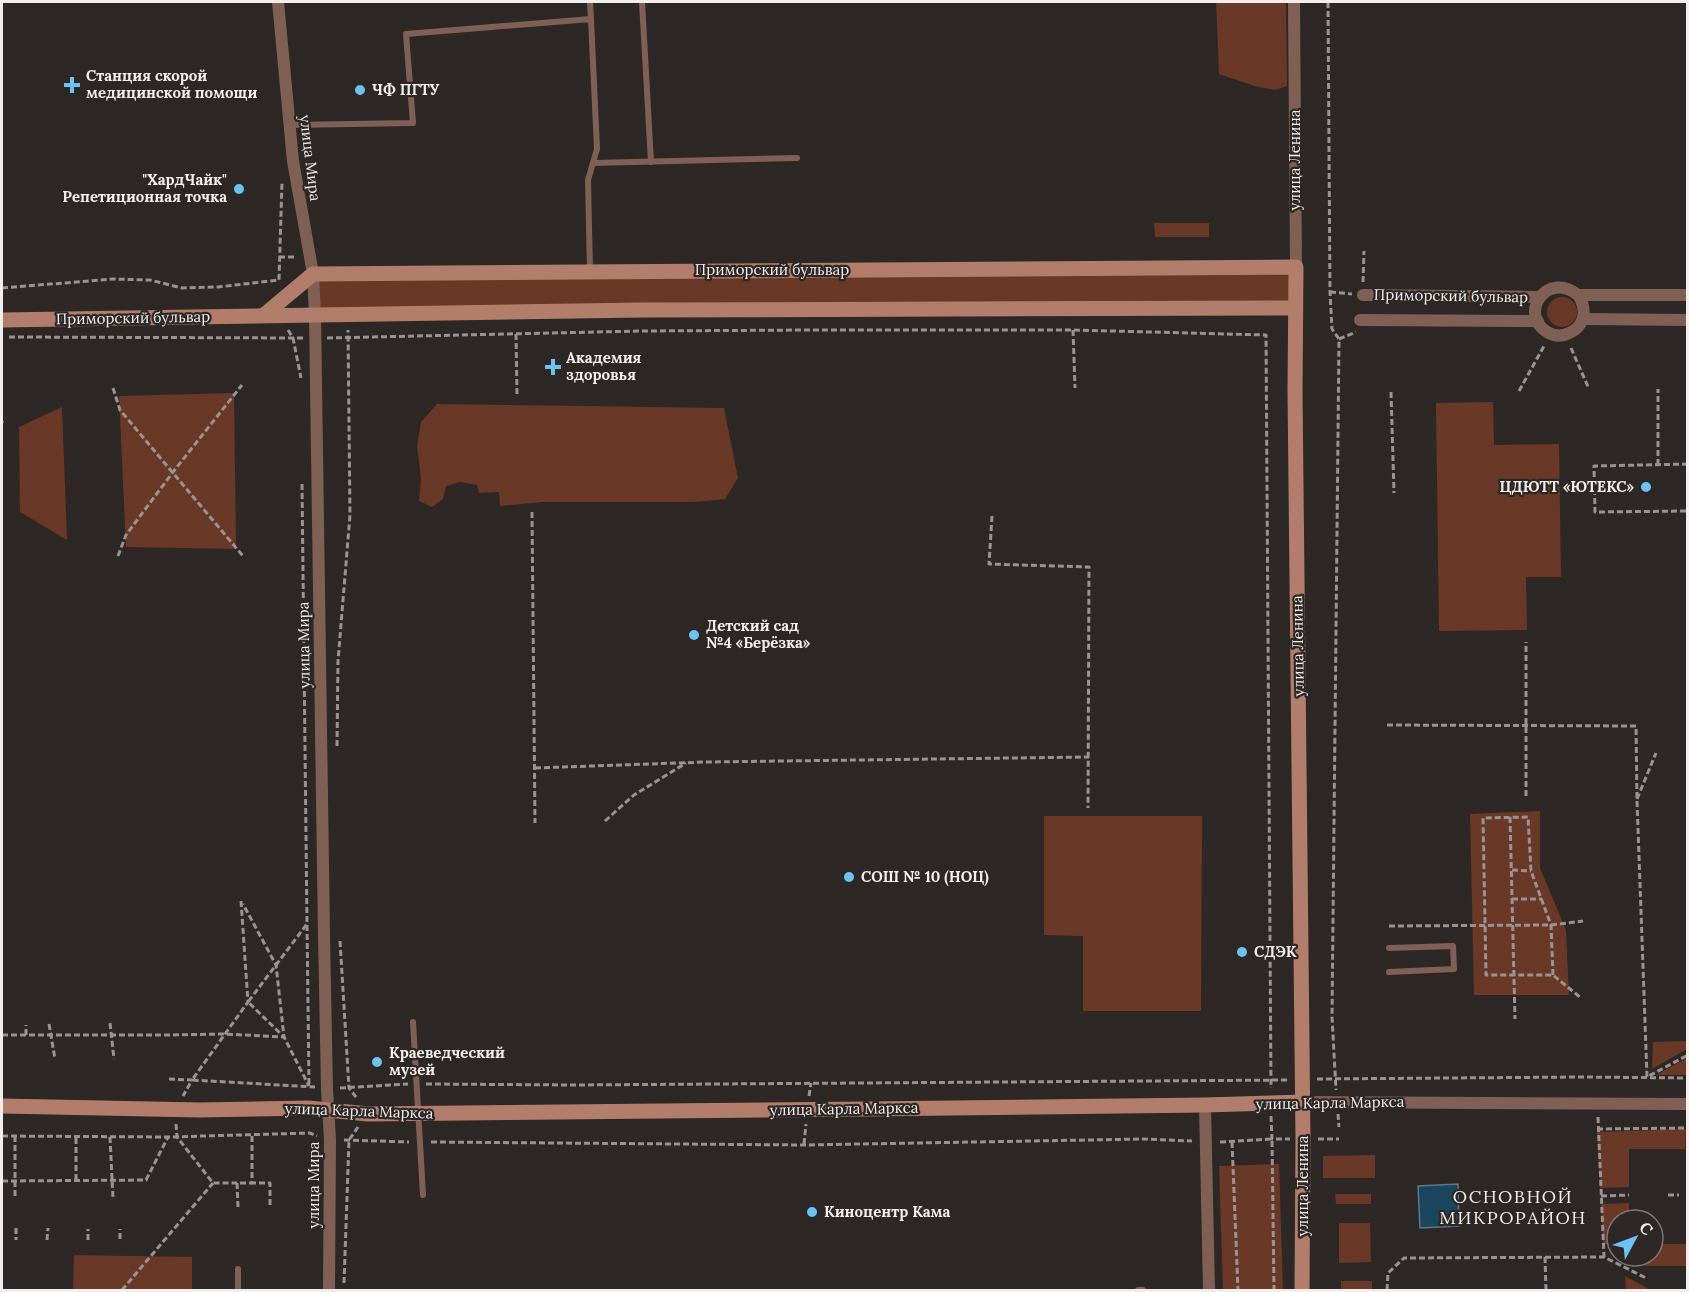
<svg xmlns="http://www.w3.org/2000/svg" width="1689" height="1292" font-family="Lora,serif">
  <rect width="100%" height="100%" fill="#2d2725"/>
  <g fill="#6a3826">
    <polygon points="1216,2 1286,2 1287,86 1275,90 1255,86 1219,74"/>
    <polygon points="1154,223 1209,223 1209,237 1155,237"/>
    <polygon points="1296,267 1294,308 315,314 313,274"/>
    <circle cx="1562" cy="312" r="15"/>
    <polygon points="234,393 236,549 126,547 119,396"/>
    <polygon points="1493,402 1494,445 1559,444 1561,577 1526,577 1527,630 1439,631 1436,403"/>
    <polygon points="437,404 724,408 738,478 725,499 693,502 543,502 500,506 499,492 479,493 477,485 460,482 446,486 443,499 432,507 419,501 421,478 417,446 421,422"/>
    <polygon points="62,407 67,540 20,512 19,427"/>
    <polygon points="1540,811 1540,868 1566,930 1569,995 1474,995 1470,814"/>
    <polygon points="1044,816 1202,816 1201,1011 1083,1011 1083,936 1044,935"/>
    <polygon points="1687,1041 1687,1049 1652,1069 1653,1042"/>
    <polygon points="1687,1058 1687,1075 1656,1075"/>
    <polygon points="1686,1129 1685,1149 1629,1149 1629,1187 1600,1188 1597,1132"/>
    <polygon points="1375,1155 1375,1178 1323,1178 1323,1156"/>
    <polygon points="1279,1164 1283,1290 1223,1290 1219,1166"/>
    <polygon points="1335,1194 1371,1194 1371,1204 1336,1204"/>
    <polygon points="1629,1203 1629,1220 1617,1220 1617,1249 1603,1243 1601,1204"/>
    <polygon points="1339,1223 1370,1223 1371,1262 1339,1263"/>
    <polygon points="1653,1244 1687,1244 1687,1266 1646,1266 1631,1256 1653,1256"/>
    <polygon points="74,1255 192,1257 192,1290 73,1290"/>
    <polygon points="1625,1276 1647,1288 1647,1290 1626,1290"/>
    <rect x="1341" y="1281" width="31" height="9"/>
  </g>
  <polygon fill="#1a475e" stroke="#5b7989" stroke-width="1.5" points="1458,1184 1459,1226 1420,1228 1418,1186"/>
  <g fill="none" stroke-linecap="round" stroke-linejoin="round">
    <g stroke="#999493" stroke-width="3" stroke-dasharray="6 3" stroke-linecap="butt">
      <polyline points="1328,2 1330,292 1332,329 1339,339 1332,1017 1336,1090"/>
      <polyline points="279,257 297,257"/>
      <polyline points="1363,282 1364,251"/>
      <polyline points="2,288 113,279 150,280 182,288 218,287 279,280 282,182"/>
      <polyline points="1330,292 1352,294"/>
      <polyline points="288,330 293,338 301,378"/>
      <polyline points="1073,330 1075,388"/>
      <polyline points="516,334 517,394"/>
      <polyline points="9,337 303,338"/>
      <polyline points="327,338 641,331 812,330 1073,330 1266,335 1271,1088"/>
      <polyline points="1339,339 1356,332"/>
      <polyline points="1571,348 1589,389"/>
      <polyline points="113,388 120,410 243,556"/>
      <polyline points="1519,391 1544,346"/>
      <polyline points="1391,392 1394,493"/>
      <polyline points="2,422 3,421"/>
      <polyline points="1688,464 1594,466 1595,512 1688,511"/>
      <polyline points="1658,465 1658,389"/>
      <polyline points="302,484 307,924 248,1002 284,1037 309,1086"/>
      <polyline points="532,512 535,823"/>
      <polyline points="992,516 989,564 1089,567 1088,808"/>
      <polyline points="118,556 126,535 173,472 242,385"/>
      <polyline points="1387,725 1636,726 1637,801 1647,1077 1688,1055"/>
      <polyline points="337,746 338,661 350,515 348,330"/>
      <polyline points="535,768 706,762 1089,757"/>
      <polyline points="1526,796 1526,642"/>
      <polyline points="1637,799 1656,753"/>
      <polyline points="1510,817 1515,1019"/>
      <polyline points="605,821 634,795 686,763"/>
      <polyline points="1512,870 1531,871"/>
      <polyline points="1512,899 1542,899"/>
      <polyline points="241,901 248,1002 192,1080 315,1087"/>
      <polyline points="307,925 309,1084"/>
      <polyline points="1389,926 1551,925 1583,921"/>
      <polyline points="340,941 349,1088 356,1097"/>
      <polyline points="1553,975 1551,925 1531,871 1528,817 1483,818 1486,975 1553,975 1581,998"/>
      <polyline points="110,1023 114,1059"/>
      <polyline points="49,1024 55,1059"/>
      <polyline points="2,1035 170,1035 224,1034 284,1037 276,965 243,904"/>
      <polyline points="26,1035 26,1025"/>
      <polyline points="169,1079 192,1080 183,1096"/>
      <polyline points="1317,1079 1582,1077 1688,1078"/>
      <polyline points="426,1084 574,1085 1287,1080"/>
      <polyline points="340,1088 408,1084"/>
      <polyline points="809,1096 811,1083"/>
      <polyline points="1338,1114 1339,1127"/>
      <polyline points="1271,1116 1272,1139 1290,1139"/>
      <polyline points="1598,1117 1604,1257 1646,1278"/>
      <polyline points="176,1124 177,1137 213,1183 237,1183"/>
      <polyline points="1597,1129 1688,1128"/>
      <polyline points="2,1136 169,1137 310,1133 317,1136"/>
      <polyline points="15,1136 15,1197"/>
      <polyline points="252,1136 252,1183 270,1183 270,1206"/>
      <polyline points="110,1137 113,1198"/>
      <polyline points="1318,1139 1339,1139"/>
      <polyline points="344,1140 409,1142"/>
      <polyline points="431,1142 804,1145 1145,1139 1192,1141"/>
      <polyline points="1220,1142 1272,1139 1274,1290"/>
      <polyline points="1232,1142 1238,1290"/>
      <polyline points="804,1144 806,1124"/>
      <polyline points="76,1180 76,1136"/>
      <polyline points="2,1181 146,1180 168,1137"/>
      <polyline points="1668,1195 1679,1195"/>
      <polyline points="1601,1196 1629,1195"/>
      <polyline points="238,1207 237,1183 252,1183"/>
      <polyline points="16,1228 16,1240"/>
      <polyline points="120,1239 120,1229"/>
      <polyline points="47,1240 48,1228"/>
      <polyline points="88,1240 88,1229"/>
      <polyline points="1545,1257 1546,1290"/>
      <polyline points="344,1283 349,1140 358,1127"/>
      <polyline points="122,1290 213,1183"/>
      <polyline points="1387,1290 1388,1273 1404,1258 1604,1257"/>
    </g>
    <g stroke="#806054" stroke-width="6">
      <polyline points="590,2 591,19"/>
      <polyline points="642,2 651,162"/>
      <polyline points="290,125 413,123 406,34 591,19 597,149 588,180 590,272"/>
      <polyline points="593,163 797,158"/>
      <polyline points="1389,948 1453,946 1454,969 1389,972"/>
      <polyline points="413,1022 423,1195"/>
      <polyline points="238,1269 238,1290"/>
      <polyline points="1138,1290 1143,1290"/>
    </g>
    <g stroke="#806054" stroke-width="12">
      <polyline points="278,2 293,161 313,274 315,314 324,935 327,1089 330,1140 329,1290"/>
      <polyline points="1294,2 1296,267"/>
      <polyline points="1363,295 1539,297"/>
      <path d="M1578,295C1587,308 1586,326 1569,333C1562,337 1554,336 1547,332C1518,314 1547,270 1578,295H1688"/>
      <polyline points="1583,319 1688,320"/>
      <polyline points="1360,320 1538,321"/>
      <polyline points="1303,1102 1688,1104"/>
      <polyline points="1205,1105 1209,1290"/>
    </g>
    <g stroke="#b27e6b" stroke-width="15">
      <polyline points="264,315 313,274 1296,267 1295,391 1303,1140 1302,1290"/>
      <polyline points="2,320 642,310 1294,308"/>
      <polyline points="2,1106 200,1110 308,1108 368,1114 866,1109 1205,1105 1303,1102"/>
    </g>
  </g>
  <g fill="#6bc3f2" stroke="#2d2725" stroke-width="2">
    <path d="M69 76h6v6h6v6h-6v6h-6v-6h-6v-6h6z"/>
    <circle cx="360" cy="90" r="6"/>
    <circle cx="239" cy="189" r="6"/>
    <path d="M550 358h6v6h6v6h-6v6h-6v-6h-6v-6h6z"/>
    <circle cx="1646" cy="487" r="6"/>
    <circle cx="694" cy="635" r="6"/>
    <circle cx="849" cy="877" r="6"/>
    <circle cx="1242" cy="952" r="6"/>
    <circle cx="377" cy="1062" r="6"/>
    <circle cx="812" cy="1212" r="6"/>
  </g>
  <g text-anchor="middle" stroke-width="4.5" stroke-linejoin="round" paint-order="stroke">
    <g font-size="15" font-weight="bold" fill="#f2eeed" stroke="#2d2725" text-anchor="start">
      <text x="86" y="81">Станция скорой<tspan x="86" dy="17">медицинской помощи</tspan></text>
      <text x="372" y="95">ЧФ ПГТУ</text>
      <text x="227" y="185" text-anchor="end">"ХардЧайк"<tspan x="227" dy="17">Репетиционная точка</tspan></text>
      <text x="566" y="363">Академия<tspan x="566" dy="17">здоровья</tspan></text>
      <text x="1634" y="492" text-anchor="end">ЦДЮТТ «ЮТЕКС»</text>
      <text x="706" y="631">Детский сад<tspan x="706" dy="17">№4 «Берёзка»</tspan></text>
      <text x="861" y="882">СОШ № 10 (НОЦ)</text>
      <text x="1254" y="957">СДЭК</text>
      <text x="389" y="1058">Краеведческий<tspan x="389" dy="17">музей</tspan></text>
      <text x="824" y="1217">Киноцентр Кама</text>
    </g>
    <g font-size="15" fill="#f2eeed" stroke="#2d2725">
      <text transform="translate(310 158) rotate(83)" y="5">улица Мира</text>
      <text transform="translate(1295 160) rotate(-90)" y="5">улица Ленина</text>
      <text x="772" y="275">Приморский бульвар</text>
      <text transform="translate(1451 296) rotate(1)" y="5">Приморский бульвар</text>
      <text transform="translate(133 318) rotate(-1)" y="5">Приморский бульвар</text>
      <text transform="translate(304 645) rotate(-91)" y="5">улица Мира</text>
      <text transform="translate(1298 646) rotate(-91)" y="5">улица Ленина</text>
      <text transform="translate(1330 1103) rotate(-1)" y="5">улица Карла Маркса</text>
      <text transform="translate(844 1109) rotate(-1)" y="5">улица Карла Маркса</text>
      <text transform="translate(359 1111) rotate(2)" y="5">улица Карла Маркса</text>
      <text transform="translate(314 1185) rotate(-90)" y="5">улица Мира</text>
      <text transform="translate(1303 1186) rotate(-90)" y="5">улица Ленина</text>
    </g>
    <g font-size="18" letter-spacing="1.5" fill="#f2eeed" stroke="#2d2725">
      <text x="1513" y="1203">ОСНОВНОЙ<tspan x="1513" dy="21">МИКРОРАЙОН</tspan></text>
    </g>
  </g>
  <rect width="1689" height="1292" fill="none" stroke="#f2eeed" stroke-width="6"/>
  <g transform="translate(1635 1238) rotate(49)"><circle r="28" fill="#2d2725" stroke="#7c7775" stroke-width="1.5"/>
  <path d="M0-4.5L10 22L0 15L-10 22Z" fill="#6bc3f2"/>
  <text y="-9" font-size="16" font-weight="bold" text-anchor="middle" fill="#f2eeed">С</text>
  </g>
</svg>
